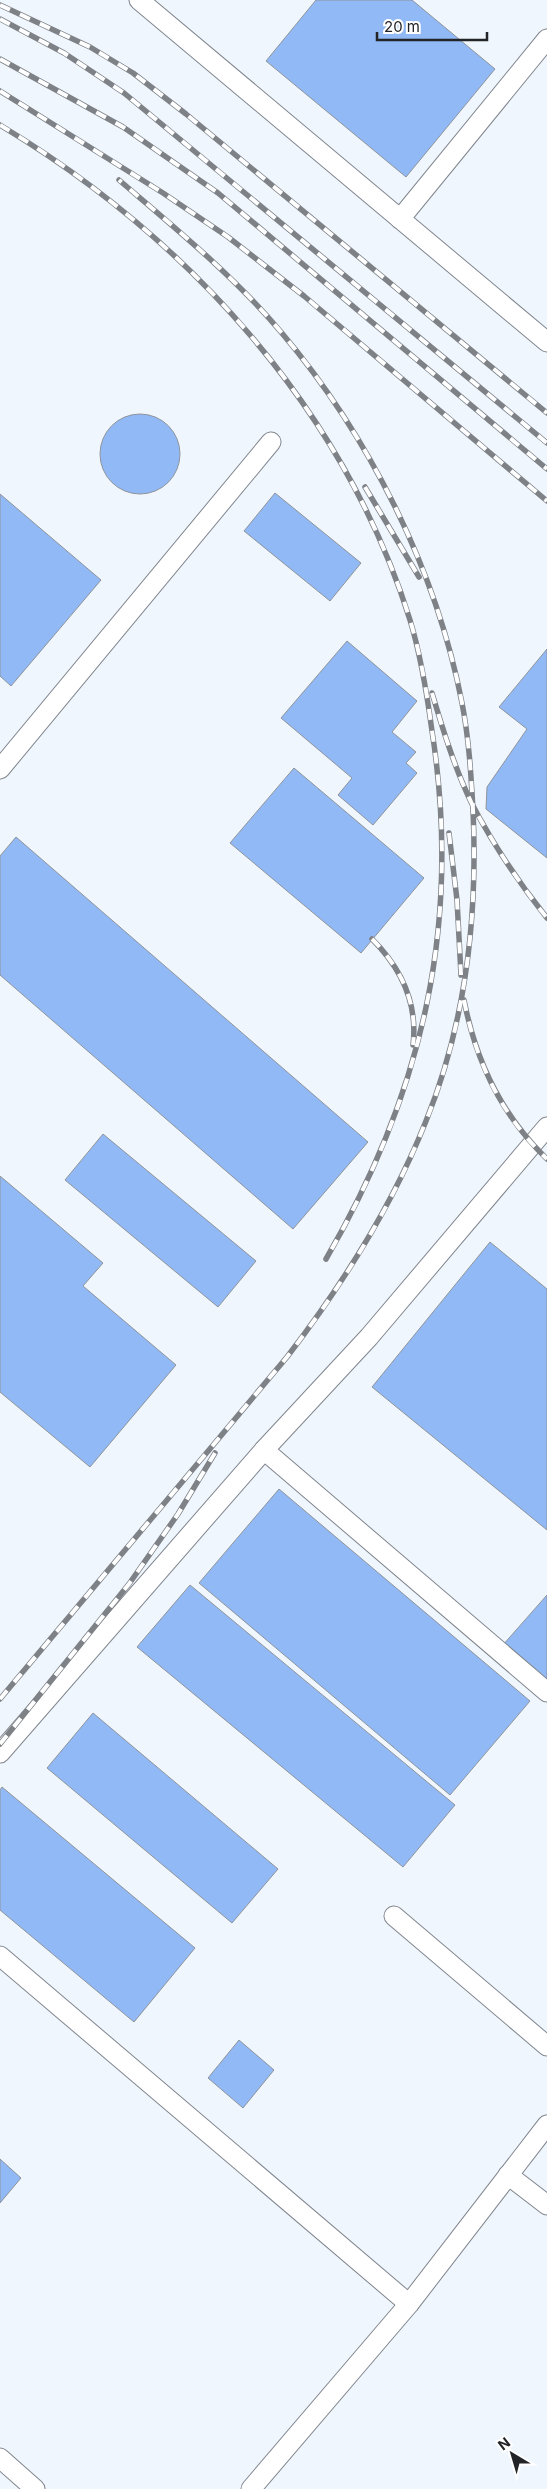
<svg xmlns="http://www.w3.org/2000/svg" width="547" height="2489" font-family="Inter,sans-serif">
  <rect width="100%" height="100%" fill="#f0f6fe"/>
  <g fill="#90b9f5" stroke="#8f949b">
    <polygon points="316,0 412,0 495,69 406,177 266,61"/>
    <circle cx="140" cy="454" r="40"/>
    <polygon points="275,493 361,563 330,601 244,531"/>
    <polygon points="0,494 101,580 11,686 0,676"/>
    <polygon points="347,641 417,701 392,732 416,752 406,763 417,773 373,825 338,795 352,778 281,718"/>
    <polygon points="547,649 547,858 486,809 487,787 527,729 499,707"/>
    <polygon points="294,768 424,878 361,953 230,843"/>
    <polygon points="16,837 368,1142 293,1229 0,975 0,856"/>
    <polygon points="103,1134 256,1261 218,1307 65,1180"/>
    <polygon points="0,1176 103,1263 83,1286 176,1365 90,1467 0,1392"/>
    <polygon points="490,1242 547,1289 547,1530 372,1387"/>
    <polygon points="279,1489 530,1701 450,1795 199,1583"/>
    <polygon points="190,1585 455,1805 403,1867 137,1647"/>
    <polygon points="547,1595 547,1685 502,1646"/>
    <polygon points="93,1713 278,1869 232,1923 47,1768"/>
    <polygon points="2,1787 195,1948 134,2022 0,1910 0,1790"/>
    <polygon points="239,2040 274,2070 243,2108 208,2078"/>
    <polygon points="0,2159 21,2178 0,2203"/>
  </g>
  <g fill="none" stroke-linecap="round" stroke-linejoin="round">
    <defs>
      <g id="lane">
        <polyline points="139,0 547,342"/>
        <polyline points="400,219 547,39"/>
        <polyline points="0,769 271,442"/>
        <polyline points="264,1450 547,1692"/>
        <polyline points="0,1753 264,1450 369,1337 547,1127"/>
        <polyline points="394,1916 547,2046"/>
        <polyline points="0,1956 409,2304"/>
        <polyline points="508,2175 547,2205"/>
        <polyline points="0,2458 35,2489"/>
        <polyline points="251,2489 409,2304 547,2125"/>
      </g>
    </defs>
    <use href="#lane" stroke="#81868e" stroke-width="21"/>
    <use href="#lane" stroke="#fff" stroke-width="19"/>
    <defs>
      <g id="rail">
        <polyline points="0,5 90,47 133,73 186,114 547,413"/>
        <polyline points="0,19 64,53 124,93 547,443"/>
        <polyline points="0,59 123,127 218,193 547,469"/>
        <polyline points="0,91 163,193 228,237 304,296 547,501"/>
        <path d="M0,125C188,238 344,409 410,620C421,656 427,694 432,731C462,923 423,1092 326,1259"/>
        <polyline points="365,487 419,577"/>
        <path d="M432,693C443,730 455,769 472,804C493,844 519,883 547,918"/>
        <polyline points="449,833 457,900 461,975"/>
        <path d="M372,939C401,968 418,1003 413,1045"/>
        <path d="M464,1000C476,1062 501,1115 547,1159"/>
        <path d="M0,1699L287,1357C343,1284 392,1207 426,1121C466,1022 478,916 473,810C471,774 469,739 462,703C436,569 369,436 281,332C233,275 175,228 119,180"/>
        <polyline points="0,1744 129,1584 178,1514 215,1453"/>
      </g>
    </defs>
    <use href="#rail" stroke="#7e8287" stroke-width="5.5"/>
    <use href="#rail" stroke="#fff" stroke-width="4" stroke-dasharray="11" stroke-linecap="butt"/>
  </g>
  <g transform="translate(512 2454) rotate(322)" stroke="#ffffff" stroke-width="4" paint-order="stroke">
  <path d="M0-4L9 19L0 12L-9 19Z" fill="#222427"/>
  <text y="-8" font-size="14" font-weight="bold" text-anchor="middle" fill="#222427">N</text>
  </g>
  <path d="M377 32v8h110v-8" fill="none" stroke="#222427" stroke-width="2.5"/>
  <text x="384" y="32" font-size="15" fill="#222427" stroke="#ffffff" stroke-width="4" paint-order="stroke">20 m</text>
</svg>
